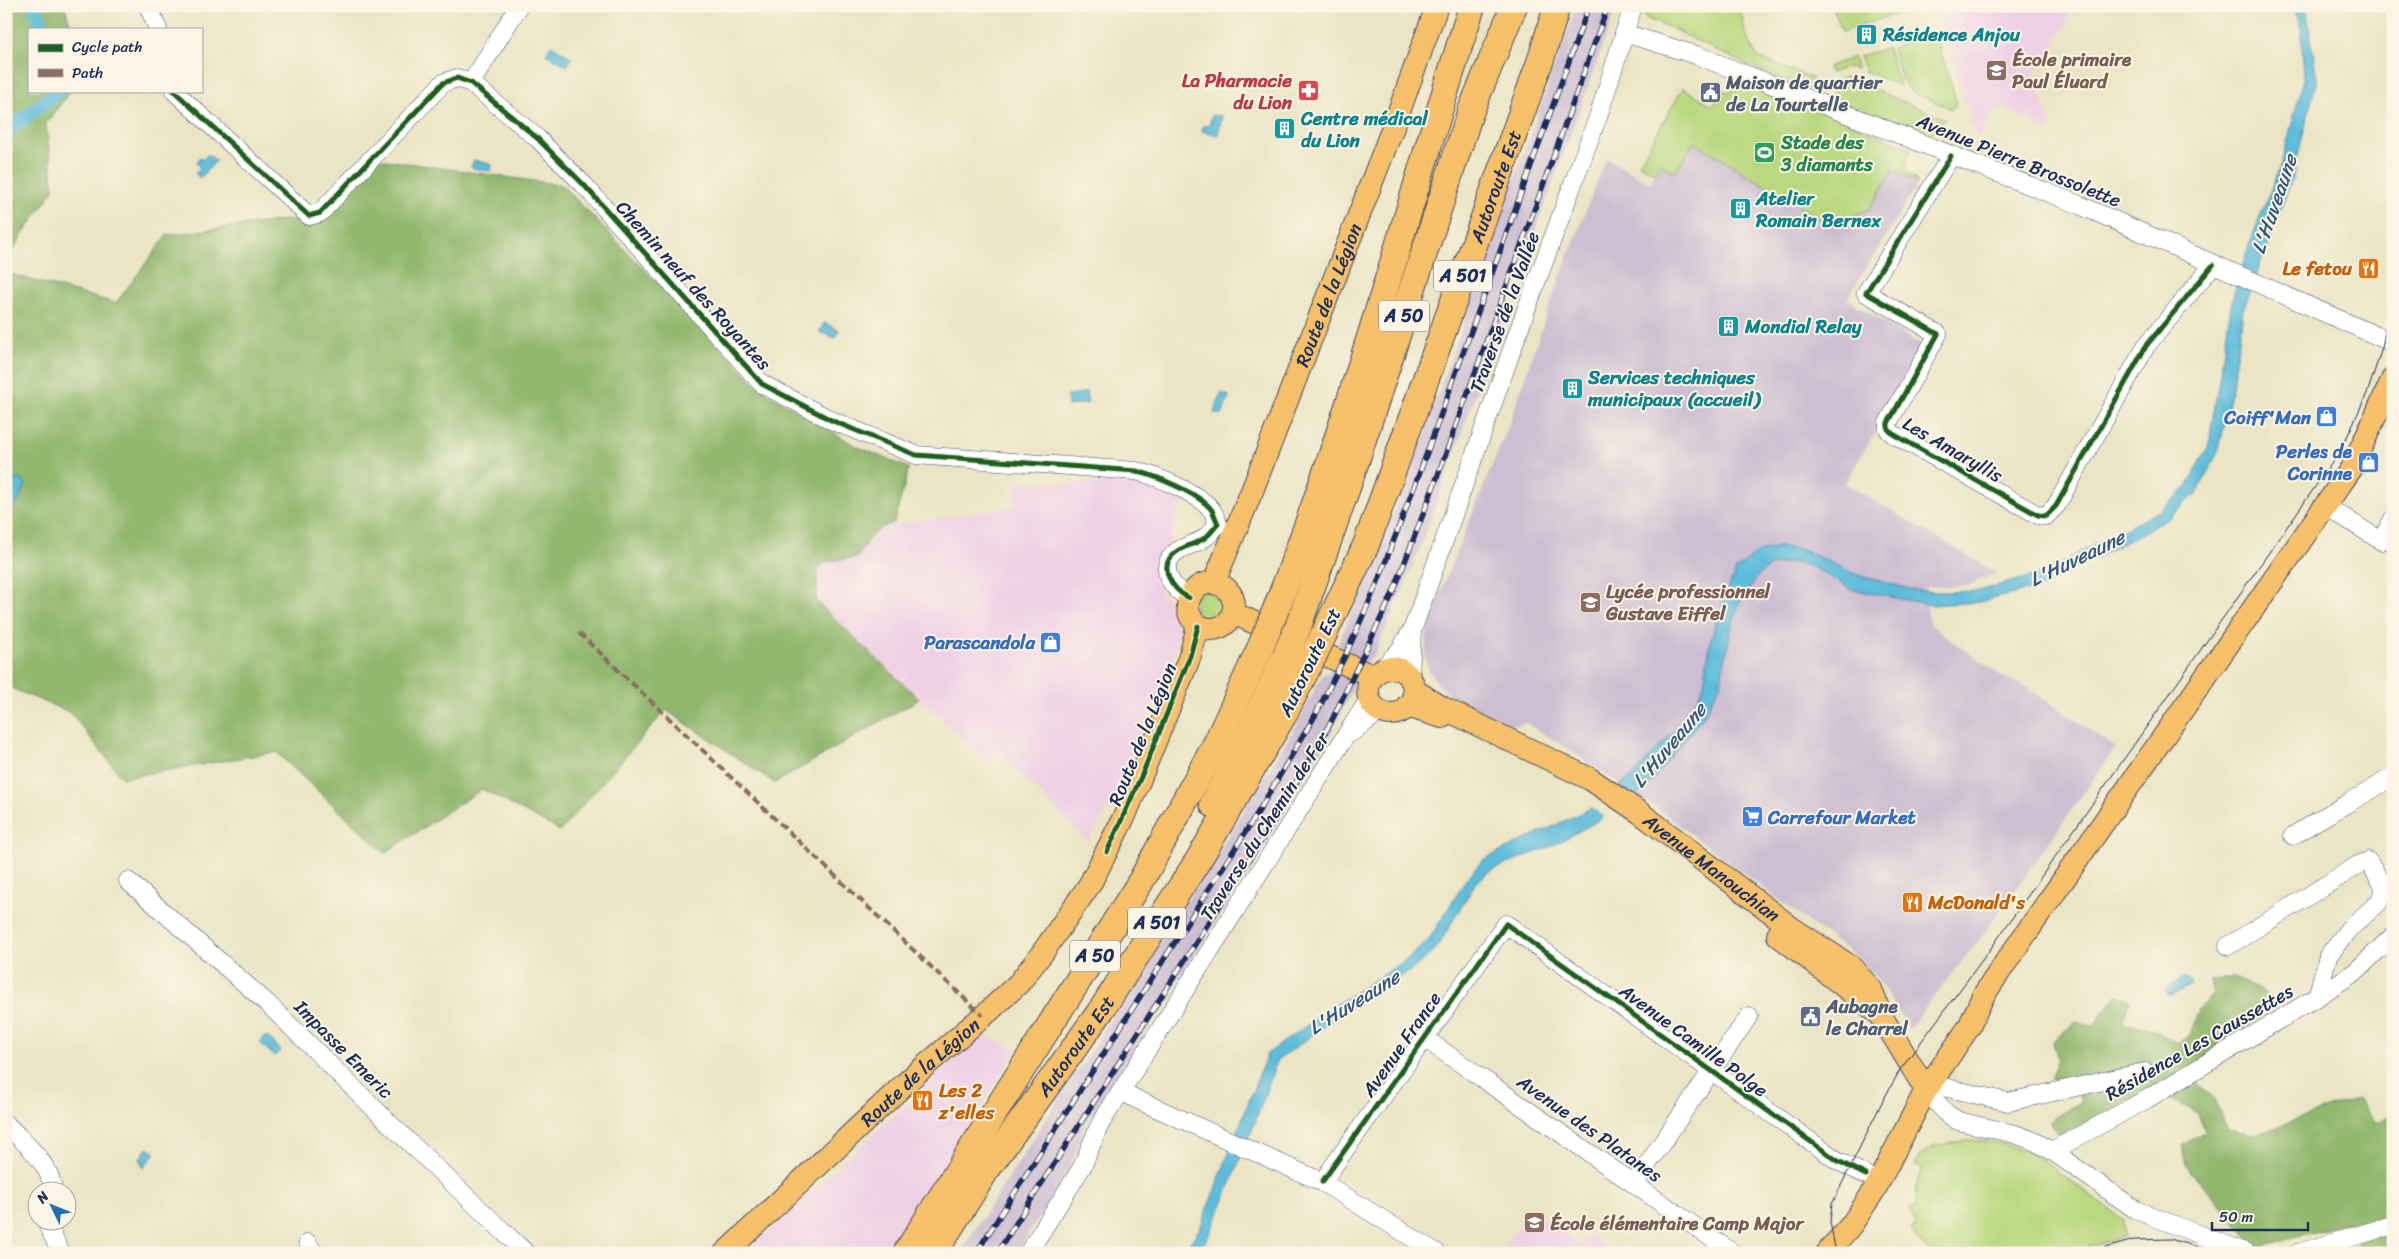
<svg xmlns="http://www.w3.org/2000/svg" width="2399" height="1259" font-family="Sriracha,sans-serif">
  <rect width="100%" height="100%" fill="#fcf5e5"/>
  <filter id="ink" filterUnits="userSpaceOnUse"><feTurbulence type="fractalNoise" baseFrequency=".02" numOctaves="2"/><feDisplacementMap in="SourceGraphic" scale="10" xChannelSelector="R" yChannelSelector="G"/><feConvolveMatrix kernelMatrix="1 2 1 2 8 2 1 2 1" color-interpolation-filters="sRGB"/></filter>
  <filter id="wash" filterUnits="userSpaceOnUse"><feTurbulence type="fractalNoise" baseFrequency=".0096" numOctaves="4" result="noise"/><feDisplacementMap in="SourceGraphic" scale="20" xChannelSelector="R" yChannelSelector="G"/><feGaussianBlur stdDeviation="1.12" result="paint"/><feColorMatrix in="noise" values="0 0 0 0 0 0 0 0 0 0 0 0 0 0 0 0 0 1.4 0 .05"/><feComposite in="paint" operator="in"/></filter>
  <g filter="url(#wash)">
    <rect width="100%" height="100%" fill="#ebe5c5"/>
    <g fill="#efd0e6">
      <polygon points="1957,6 2065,6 2069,18 2060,35 2058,34 2045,64 2037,67 2034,73 2050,124 2050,131 2004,107 1992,111 1978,138 1963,96 1965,95 1938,12"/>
      <polygon points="1016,482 1153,484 1183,498 1157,579 1160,591 1171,604 1179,629 1177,648 1113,799 1088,841 997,751 986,760 816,601 818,570 825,562 858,557 872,533 881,526 1013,508"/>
      <polygon points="982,1034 1017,1050 887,1253 745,1253"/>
      <polygon points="1530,1210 1581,1246 1590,1235 1614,1253 1500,1253"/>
    </g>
    <g fill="#cdbed2">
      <polygon points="1576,6 1617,6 1417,556 1374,655 1368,660 1334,727 1285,812 1085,1126 1070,1167 1016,1253 960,1253 1217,854 1293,731 1323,674 1329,673 1340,651 1339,643 1383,540 1459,336"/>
      <polygon points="1694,142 1828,224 1870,209 1893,170 1918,183 1847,299 1926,348 1845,483 1996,573 1969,585 1925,587 1929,624 2009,681 2022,684 2116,748 1984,933 1909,1029 1882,985 1865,965 1847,949 1811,924 1666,815 1562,745 1526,723 1507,727 1451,696 1439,686 1429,671 1425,656 1427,632 1445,580 1508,427 1549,307 1606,158 1650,183 1660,164 1675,173"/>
    </g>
    <g fill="#b9d87f" stroke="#6a846e">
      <path d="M1645,6H1740L1745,32L1757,57L1812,78L1813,84L1805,90C1760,71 1717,51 1673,29C1663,24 1648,23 1643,14Z"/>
      <polygon points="1833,6 1919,6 1842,32"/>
      <polygon points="1935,33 1957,104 1952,109 1911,92 1903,82 1892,48"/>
      <polygon points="1888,48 1900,86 1864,71 1860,56"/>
      <polygon points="1854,57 1858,69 1848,67 1831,73 1828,67"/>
      <polygon points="1844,77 1945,119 1930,136 1920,136 1853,109 1840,102 1828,87"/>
      <polygon points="1754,83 1911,149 1905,169 1918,183 1893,170 1870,209 1828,224 1694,142 1675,173 1660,164 1655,173 1639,164 1683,88 1713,106 1723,91 1730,92 1735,84 1748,89"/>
      <circle cx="1211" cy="605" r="16"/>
      <polygon points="1970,1140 2005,1144 2035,1155 2124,1220 2124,1237 2068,1253 1931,1253 1911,1231 1916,1225 1909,1208 1917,1205 1916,1186 1922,1168 1915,1164 1920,1158 1919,1157 1934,1146"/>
    </g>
    <g fill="#92b86e" stroke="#567466">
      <polygon points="6,6 65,6 71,29 29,29 29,91 70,91 46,124 54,189 6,259"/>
      <path d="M379,159L562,185L761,389L856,446L909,468L894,523C875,528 867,539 858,557L825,562L818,570L816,601L919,699L775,783L666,710L560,831L482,789L385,853L276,752L122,778L71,713L6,686V273L116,303L167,235L318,216Z"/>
      <polygon points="2234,978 2265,993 2261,1016 2186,1076 2212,1095 2228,1130 2253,1135 2358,1098 2375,1124 2393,1115 2393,1253 2364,1253 2357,1247 2360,1220 2256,1247 2186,1165 2182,1146 2204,1131 2198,1113 2154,1090 2059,1135 2049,1121 2081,1101 2075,1083 2050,1079 2058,1060 2053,1041 2075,1022 2094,1025 2117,995 2130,1000 2122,1023 2153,1029 2177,1044 2190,1035 2199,1009 2213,994 2210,980"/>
    </g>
    <g fill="#5dbcdb" stroke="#3c769c">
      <polygon points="2294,6 2306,6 2317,79 2292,179 2243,310 2234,378 2219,450 2197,493 2168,519 2042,587 1979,602 1931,605 1850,589 1813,567 1790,562 1770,566 1758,576 1739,603 1731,630 1720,685 1703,717 1645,789 1594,823 1552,846 1508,863 1487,873 1475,884 1436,949 1413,969 1348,1009 1277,1061 1250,1136 1209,1236 1197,1253 1183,1253 1200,1228 1267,1054 1341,1001 1406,960 1428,941 1467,878 1483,860 1589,809 1633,776 1692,711 1704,684 1711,637 1725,596 1736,570 1758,552 1778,547 1802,549 1857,575 1914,590 1935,592 1978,591 2036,575 2160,511 2187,487 2208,447 2232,300 2249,245 2281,164 2304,79 2301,28"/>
      <polygon points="551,45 572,58 567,66 546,54"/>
      <polygon points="1212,115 1222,116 1218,135 1202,131 1203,126 1209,126"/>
      <polygon points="208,154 216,161 200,178 195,174 200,168 196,163 200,158 203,160"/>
      <polygon points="474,160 490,164 492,165 491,171 472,168 471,166"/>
      <polygon points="824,323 839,330 836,338 819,332"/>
      <polygon points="1086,392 1088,403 1068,406 1067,396"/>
      <polygon points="1221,393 1229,396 1222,415 1214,413"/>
      <polygon points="15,478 18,480 19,478 26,484 15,507 6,502 6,495"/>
      <polygon points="2186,977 2191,985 2172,995 2168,995 2166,992 2170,986"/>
      <polygon points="267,1036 281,1050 274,1056 260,1043 263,1038"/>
      <polygon points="147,1148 152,1149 155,1153 143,1168 140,1159"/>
    </g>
    <polygon fill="#ebe5c5" points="1617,785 1636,798 1607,818 1589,806"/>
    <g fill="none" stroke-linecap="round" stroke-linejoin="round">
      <g stroke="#5dbcdb" stroke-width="14">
        <polyline points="34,6 44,29"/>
        <polyline points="6,132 59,91"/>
      </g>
    </g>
  </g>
  <g filter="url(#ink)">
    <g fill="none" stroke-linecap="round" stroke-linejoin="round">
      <defs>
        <g id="minor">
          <polyline points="148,6 158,29"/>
          <polyline points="1624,33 1696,55 2082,206 2393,343"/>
          <polyline points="471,83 519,6"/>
          <path d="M174,91L309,216L320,213L443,83L457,78L471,83L537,138L584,185L762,384L833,421L916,455L1136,471C1156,476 1198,493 1211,509C1214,513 1216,520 1218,524C1214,528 1211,533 1207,536C1199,544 1185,545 1176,552C1156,567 1173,590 1189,598"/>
          <polyline points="1951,156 1866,293 1938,334 1888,423 1888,429 1893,434 2038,515 2046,516 2056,506 2146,346 2213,265"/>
          <polyline points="2326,506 2381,541 2393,519"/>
          <polyline points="1383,668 1400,650 1410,633"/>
          <polyline points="1410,678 1412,631 1526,310 1599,114 1633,6"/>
          <polyline points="1351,733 1380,711"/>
          <path d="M2293,836C2325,814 2361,798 2393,776"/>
          <polyline points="128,881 267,1003 389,1123 526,1253"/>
          <polyline points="2317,997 2355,972 2393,936"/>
          <polyline points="1424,1038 1733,1253"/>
          <polyline points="1930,1084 2008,1102 2145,1072"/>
          <polyline points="1926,1090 1946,1113 1958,1121 2015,1134 2034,1141 2052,1151 2136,1210 2247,1253"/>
          <polyline points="1121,1091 1138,1100 1322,1182 1437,1253"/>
          <path d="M6,1124C21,1139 56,1169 52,1192"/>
          <polyline points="2052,1151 2147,1099 2317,997 2328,956 2348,930 2379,902 2385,888 2368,861 2358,865 2228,946"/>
          <polyline points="1322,1182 1506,924 1838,1161 1866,1175"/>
          <polyline points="1634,1184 1749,1016"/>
          <polyline points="47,1222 48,1226 61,1253"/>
          <polyline points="308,1243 314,1253"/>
          <polyline points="1028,1253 1082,1167 1099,1126 1369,699"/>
          <polyline points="2298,1253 2393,1225"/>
        </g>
        <g id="major">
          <path id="s1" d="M1214,582L1252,491L1397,117L1437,6"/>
          <circle cx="1211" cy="606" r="23"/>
          <polyline points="1233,613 1372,676"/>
          <circle cx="1391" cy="691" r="23"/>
          <path id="s2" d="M1414,690L1443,708L1590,779L1639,812L1793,929L1850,966L1871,989L1880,1014L1926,1090"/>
          <polyline points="1407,706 1442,717"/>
          <polyline points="1778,935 1877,1012"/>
          <path id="s3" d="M725,1253L911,1078L989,1011L1019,983L1043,952L1090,884L1126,813L1190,656L1198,626"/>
          <polyline points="1827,1253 1852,1224 1875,1189 1926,1090 1969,1027 1983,996 2008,959 2351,469 2393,378"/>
        </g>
        <g id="highway">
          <path d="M1274,614C1352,416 1407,209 1472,6"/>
          <polyline points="1298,627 1351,476 1470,113 1514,6"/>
          <path id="s4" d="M1322,638L1366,545L1541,59L1557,6"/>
          <polyline points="1213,804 1242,749 1287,652"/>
          <polyline points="906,1253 1141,881 1217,742 1261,646"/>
          <path id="s5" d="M934,1253L985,1172L1100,1012L1199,859L1283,716L1310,663"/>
        </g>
      </defs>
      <use href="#minor" stroke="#3a4a6d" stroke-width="19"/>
      <use href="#major" stroke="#3a4a6d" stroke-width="24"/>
      <use href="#highway" stroke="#3a4a6d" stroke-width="28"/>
      <use href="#minor" stroke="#fff" stroke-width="18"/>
      <use href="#major" stroke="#f7c06b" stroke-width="22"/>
      <use href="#highway" stroke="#f7c06b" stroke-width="26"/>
      <g stroke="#1b2f5e" stroke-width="1">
        <polyline points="1836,1253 1830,1222 1832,1204 1881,1104 1900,1070 1989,951 2341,450 2368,391 2382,348 2393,292"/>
        <polyline points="2088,1253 2134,1240 2170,1239 2218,1253"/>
      </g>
      <defs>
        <g id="rail">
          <polyline points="976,1253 1257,814 1316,714 1346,654 1377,584 1421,469 1589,6"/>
          <polyline points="997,1253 1272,824 1331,722 1393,593 1438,475 1608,6"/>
        </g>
      </defs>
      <use href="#rail" stroke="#1b2f5e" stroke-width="5.5"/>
      <use href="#rail" stroke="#fcf5e5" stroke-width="4" stroke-dasharray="11" stroke-linecap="butt"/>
      <defs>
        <g id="highway-bridge">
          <polyline points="1261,646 1274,614"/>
          <polyline points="1287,652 1298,627"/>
          <polyline points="1310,663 1322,638"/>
        </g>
      </defs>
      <use href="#highway-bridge" stroke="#3a4a6d" stroke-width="28" stroke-linecap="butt"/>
      <use href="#highway-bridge" stroke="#f7c06b" stroke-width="26"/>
      <polyline stroke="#8d6e63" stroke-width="4" stroke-dasharray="8 4" stroke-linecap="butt" points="579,633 983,1016"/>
      <defs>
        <g id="cycleway">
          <path d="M174,91L309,216L320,213L443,83L457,78L471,83L537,138L584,185L762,384L833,421L916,455L1136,471C1156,476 1198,493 1211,509C1214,513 1216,520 1218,524C1214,528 1211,533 1207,536C1199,544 1185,545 1176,552C1156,567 1173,590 1189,598"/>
          <polyline points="1951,156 1866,293 1938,334 1888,423 1888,429 1893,434 2038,515 2046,516 2056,506 2146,346 2213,265"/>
          <polyline points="1107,852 1144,770 1190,656 1198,626"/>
          <polyline points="1322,1182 1506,924 1838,1161 1866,1175"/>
        </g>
      </defs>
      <use href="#cycleway" stroke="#fcf5e5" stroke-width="8"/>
      <use href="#cycleway" stroke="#1b5e20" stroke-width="5"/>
    </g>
  </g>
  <defs>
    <symbol id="building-square" viewBox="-11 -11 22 22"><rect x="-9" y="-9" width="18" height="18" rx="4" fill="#0f9aa8" stroke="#fcf5e5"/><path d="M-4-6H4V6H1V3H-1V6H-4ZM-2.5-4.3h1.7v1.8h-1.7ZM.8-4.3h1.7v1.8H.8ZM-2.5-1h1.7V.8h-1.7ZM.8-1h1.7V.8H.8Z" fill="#fff"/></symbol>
    <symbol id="school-square" viewBox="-11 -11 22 22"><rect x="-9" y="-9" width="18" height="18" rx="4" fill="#8d6e63" stroke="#fcf5e5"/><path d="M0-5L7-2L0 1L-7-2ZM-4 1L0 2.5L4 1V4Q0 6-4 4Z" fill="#fff"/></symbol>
    <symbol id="pharmacy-square" viewBox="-11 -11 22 22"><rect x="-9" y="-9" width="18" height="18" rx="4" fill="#e0444e" stroke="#fcf5e5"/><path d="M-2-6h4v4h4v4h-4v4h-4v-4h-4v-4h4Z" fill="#fff"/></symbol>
    <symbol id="civic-square" viewBox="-11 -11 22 22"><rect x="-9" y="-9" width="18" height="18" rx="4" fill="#5c6f8a" stroke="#fcf5e5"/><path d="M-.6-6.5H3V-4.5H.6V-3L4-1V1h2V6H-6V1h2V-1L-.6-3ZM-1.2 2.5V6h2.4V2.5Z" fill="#fff"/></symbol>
    <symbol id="stadium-square" viewBox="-11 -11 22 22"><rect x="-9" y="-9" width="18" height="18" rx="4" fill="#2e9e5b" stroke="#fcf5e5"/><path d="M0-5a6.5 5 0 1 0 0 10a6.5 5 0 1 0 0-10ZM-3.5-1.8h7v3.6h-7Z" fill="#fff"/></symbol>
    <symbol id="restaurant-square" viewBox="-11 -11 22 22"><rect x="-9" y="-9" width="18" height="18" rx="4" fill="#e8710a" stroke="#fcf5e5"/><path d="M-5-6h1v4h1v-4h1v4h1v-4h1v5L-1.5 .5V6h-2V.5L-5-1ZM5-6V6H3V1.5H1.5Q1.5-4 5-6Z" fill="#fff"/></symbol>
    <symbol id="shop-square" viewBox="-11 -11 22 22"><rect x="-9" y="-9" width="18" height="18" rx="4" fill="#3f7fe0" stroke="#fcf5e5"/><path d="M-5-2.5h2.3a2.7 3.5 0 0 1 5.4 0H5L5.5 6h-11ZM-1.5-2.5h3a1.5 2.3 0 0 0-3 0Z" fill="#fff"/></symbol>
    <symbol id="supermarket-square" viewBox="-11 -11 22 22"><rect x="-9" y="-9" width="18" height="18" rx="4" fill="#3f7fe0" stroke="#fcf5e5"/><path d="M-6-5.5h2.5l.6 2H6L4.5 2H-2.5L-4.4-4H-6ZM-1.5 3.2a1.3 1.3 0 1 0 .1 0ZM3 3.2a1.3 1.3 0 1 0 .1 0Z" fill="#fff"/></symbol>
  </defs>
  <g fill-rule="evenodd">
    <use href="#building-square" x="1854" y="22" width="25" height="25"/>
    <use href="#school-square" x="1984" y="58" width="25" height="25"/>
    <use href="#pharmacy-square" x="1296" y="78" width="25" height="25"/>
    <use href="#civic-square" x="1698" y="80" width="25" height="25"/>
    <use href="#building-square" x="1272" y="116" width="25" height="25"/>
    <use href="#stadium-square" x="1752" y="140" width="25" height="25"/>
    <use href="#building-square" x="1728" y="196" width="25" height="25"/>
    <use href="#restaurant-square" x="2356" y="256" width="25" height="25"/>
    <use href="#building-square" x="1716" y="314" width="25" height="25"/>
    <use href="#building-square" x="1560" y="376" width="25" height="25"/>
    <use href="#shop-square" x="2314" y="404" width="25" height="25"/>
    <use href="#shop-square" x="2356" y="450" width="25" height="25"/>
    <use href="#school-square" x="1578" y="590" width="25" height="25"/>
    <use href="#shop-square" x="1038" y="630" width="25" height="25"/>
    <use href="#supermarket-square" x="1740" y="804" width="25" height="25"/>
    <use href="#restaurant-square" x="1900" y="890" width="25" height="25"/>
    <use href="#civic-square" x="1798" y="1004" width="25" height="25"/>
    <use href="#restaurant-square" x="910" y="1088" width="25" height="25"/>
    <use href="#school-square" x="1522" y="1210" width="25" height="25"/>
  </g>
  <g text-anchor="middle" stroke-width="4" stroke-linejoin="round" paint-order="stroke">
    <g fill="#fcf5e5" stroke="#5e6a86" stroke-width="1">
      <rect x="1434" y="260.5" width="58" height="31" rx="4"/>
      <rect x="1379" y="300.5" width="50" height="31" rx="4"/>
      <rect x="1128" y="907.5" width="58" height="31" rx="4"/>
      <rect x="1070" y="940.5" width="50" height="31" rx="4"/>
    </g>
    <g font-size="18" font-weight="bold" fill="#1b2f5e">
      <text x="1463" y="282">A 501</text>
      <text x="1404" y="322">A 50</text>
      <text x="1157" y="929">A 501</text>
      <text x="1095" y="962">A 50</text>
    </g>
    <g font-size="19" font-weight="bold" fill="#0d838f" stroke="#fcf5e5" text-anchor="start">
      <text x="1883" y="41">Résidence Anjou</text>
      <text x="1301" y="125">Centre médical<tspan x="1301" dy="22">du Lion</tspan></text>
      <text x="1756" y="205">Atelier<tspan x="1756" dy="22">Romain Bernex</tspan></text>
      <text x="1745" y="333">Mondial Relay</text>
      <text x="1588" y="384">Services techniques<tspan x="1588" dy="22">municipaux (accueil)</tspan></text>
    </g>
    <g font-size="19" font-weight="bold" fill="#785e54" stroke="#fcf5e5" text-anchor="start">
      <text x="2012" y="66">École primaire<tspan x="2012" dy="22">Paul Éluard</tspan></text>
      <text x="1606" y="598">Lycée professionnel<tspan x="1606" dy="22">Gustave Eiffel</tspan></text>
      <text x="1550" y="1230">École élémentaire Camp Major</text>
    </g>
    <g font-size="19" font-weight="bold" fill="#be3a42" stroke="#fcf5e5" text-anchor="end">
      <text x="1292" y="87">La Pharmacie<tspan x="1292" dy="22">du Lion</tspan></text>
    </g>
    <g font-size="19" font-weight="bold" fill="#4e5e75" stroke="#fcf5e5" text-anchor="start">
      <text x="1726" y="89">Maison de quartier<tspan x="1726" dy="22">de La Tourtelle</tspan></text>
      <text x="1826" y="1013">Aubagne<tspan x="1826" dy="22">le Charrel</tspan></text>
    </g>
    <g font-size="19" font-weight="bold" fill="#27864d" stroke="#fcf5e5" text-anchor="start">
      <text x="1781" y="149">Stade des<tspan x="1781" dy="22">3 diamants</tspan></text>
    </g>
    <g font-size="19" fill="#1b2f5e" stroke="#fcf5e5">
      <text transform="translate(2019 160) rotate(22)" y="7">Avenue Pierre Brossolette</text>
      <text dy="7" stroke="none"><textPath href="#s4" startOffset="484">Autoroute Est</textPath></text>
      <text transform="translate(694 285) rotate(48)" y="7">Chemin neuf des Royantes</text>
      <text dy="7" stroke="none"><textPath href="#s1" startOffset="309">Route de la Légion</textPath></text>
      <text transform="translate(1504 312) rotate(-70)" y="7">Traverse de la Vallée</text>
      <text transform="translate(1953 449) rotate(30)" y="7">Les Amaryllis</text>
      <text transform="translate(1309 662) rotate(-64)" y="7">Autoroute Est</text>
      <text transform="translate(1142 734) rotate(-68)" y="7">Route de la Légion</text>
      <text transform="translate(1264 826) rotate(-57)" y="7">Traverse du Chemin de Fer</text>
      <text dy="7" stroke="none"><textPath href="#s2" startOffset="348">Avenue Manouchian</textPath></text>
      <text transform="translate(1694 1040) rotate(36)" y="7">Avenue Camille Polge</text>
      <text transform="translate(2199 1042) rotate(-30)" y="7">Résidence Les Caussettes</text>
      <text transform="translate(1401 1044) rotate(-55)" y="7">Avenue France</text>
      <text dy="7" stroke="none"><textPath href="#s5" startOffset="251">Autoroute Est</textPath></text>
      <text transform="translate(344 1049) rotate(45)" y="7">Impasse Emeric</text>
      <text dy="7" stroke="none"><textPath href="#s3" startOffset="266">Route de la Légion</textPath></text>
      <text transform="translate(1590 1128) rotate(35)" y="7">Avenue des Platanes</text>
    </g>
    <g font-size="19" font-weight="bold" fill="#c56008" stroke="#fcf5e5" text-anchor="start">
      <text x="2352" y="275" text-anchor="end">Le fetou</text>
      <text x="1928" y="909">McDonald's</text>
      <text x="939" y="1097">Les 2<tspan x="939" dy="22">z'elles</tspan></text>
    </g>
    <g font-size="19" font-weight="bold" fill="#366cbe" stroke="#fcf5e5" text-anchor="end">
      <text x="2311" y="424">Coiff'Man</text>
      <text x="2352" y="458">Perles de<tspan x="2352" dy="22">Corinne</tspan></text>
      <text x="1035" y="649">Parascandola</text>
      <text x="1768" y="824" text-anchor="start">Carrefour Market</text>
    </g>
    <g font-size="20" font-style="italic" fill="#2f5984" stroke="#fcf5e5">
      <text transform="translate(2274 204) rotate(-71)" y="7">L'Huveaune</text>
      <text transform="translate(2077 558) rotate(-26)" y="7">L'Huveaune</text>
      <text transform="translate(1669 745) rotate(-50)" y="7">L'Huveaune</text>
      <text transform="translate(1354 1002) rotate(-32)" y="7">L'Huveaune</text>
    </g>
  </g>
  <rect width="2399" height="1259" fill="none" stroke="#fcf5e5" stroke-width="25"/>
  <rect x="28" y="28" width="175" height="65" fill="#fcf5e5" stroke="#a2a6af"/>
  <rect x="38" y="44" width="25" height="8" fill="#1b5e20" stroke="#a2a6af"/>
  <text x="72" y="52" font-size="15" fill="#1b2f5e">Cycle path</text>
  <rect x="38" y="69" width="25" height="8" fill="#8d6e63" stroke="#a2a6af"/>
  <text x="72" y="78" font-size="15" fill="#1b2f5e">Path</text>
  <g transform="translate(52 1206) rotate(313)"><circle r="24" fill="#fcf5e5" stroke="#a2a6af"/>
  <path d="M0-4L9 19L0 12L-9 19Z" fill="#1f6fb2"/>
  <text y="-8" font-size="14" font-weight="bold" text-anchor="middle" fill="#1b2f5e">N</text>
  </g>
  <path d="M2212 1222v8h96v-8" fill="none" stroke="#1b2f5e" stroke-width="2.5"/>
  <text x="2219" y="1222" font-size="15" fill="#1b2f5e" stroke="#fcf5e5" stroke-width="4" paint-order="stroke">50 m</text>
</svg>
